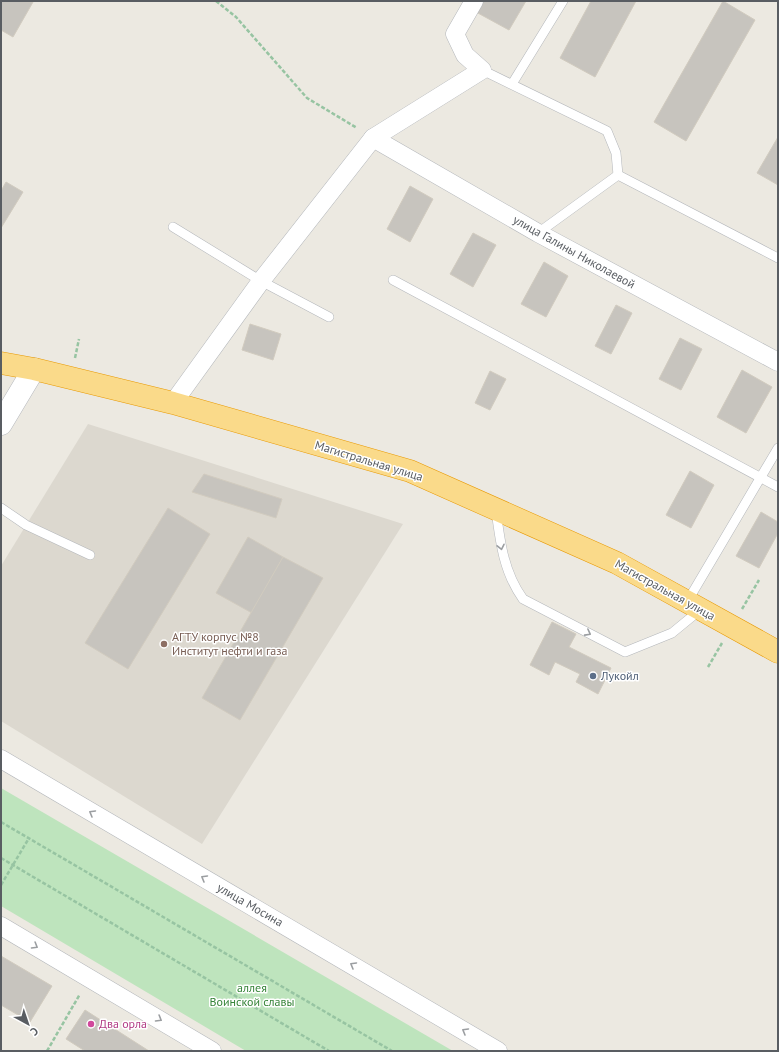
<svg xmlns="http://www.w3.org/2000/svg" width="779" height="1052" font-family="'PT Sans',sans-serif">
  <rect width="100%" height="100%" fill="#ece9e1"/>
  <polygon fill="#dcd8cf" points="88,424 403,524 202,844 1,721 1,566"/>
  <polygon fill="#bee4bd" points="1,788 453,1051 246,1051 1,906"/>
  <g fill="#c7c4be" stroke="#d1cbbf">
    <polygon points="1,1 33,2 13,37 1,30"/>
    <polygon points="482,1 526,1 509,30 476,12"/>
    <polygon points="591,1 636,1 595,77 560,58"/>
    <polygon points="723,1 755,20 686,141 654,122"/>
    <polygon points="778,137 778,185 757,173"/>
    <polygon points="6,182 23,192 1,228 1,191"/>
    <polygon points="410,186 433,199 410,242 387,229"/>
    <polygon points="473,233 496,245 473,287 450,274"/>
    <polygon points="544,262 568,276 546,317 521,304"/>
    <polygon points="616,305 632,313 611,354 595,346"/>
    <polygon points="250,324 281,334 273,360 242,350"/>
    <polygon points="680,338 702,349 681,390 659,379"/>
    <polygon points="742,370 772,387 746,433 717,417"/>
    <polygon points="490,371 506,379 490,410 475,403"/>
    <polygon points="690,471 714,485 691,528 666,515"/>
    <polygon points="204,474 282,499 276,518 192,492"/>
    <polygon points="168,508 210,534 128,669 85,643"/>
    <polygon points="761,512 778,522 778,533 759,568 736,556"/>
    <polygon points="248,537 283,557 252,613 216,593"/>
    <polygon points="283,557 323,578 240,720 202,698"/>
    <polygon points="552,622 576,634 569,647 611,668 598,694 576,682 580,674 555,662 549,675 530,665"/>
    <polygon points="1,956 52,986 30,1022 1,1005"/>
    <polygon points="85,1010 149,1051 85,1051 66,1039"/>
  </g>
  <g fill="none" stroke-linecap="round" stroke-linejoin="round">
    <defs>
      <g id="lane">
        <polyline points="482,70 607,131 616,153 618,175"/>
        <polyline points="512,84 563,1"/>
        <polyline points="173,227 261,281 329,317"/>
        <polyline points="538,233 618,175 778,258"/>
        <polyline points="393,280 778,487"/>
        <polyline points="1,508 26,525 90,555"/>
        <path d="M496,510C500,542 504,573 523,599L625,652L672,633L700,610"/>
        <polyline points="687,602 778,448"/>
      </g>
      <g id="street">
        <polyline points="373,138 538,233 778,362"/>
        <polyline points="173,403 261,281 373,138 482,70 465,55 455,34 474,1"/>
        <polyline points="1,759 498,1051"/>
        <polyline points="1,926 212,1051"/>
      </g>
      <polyline id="secondary" points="1,424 34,369"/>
      <polyline id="highway" points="1,363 34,369 173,403 410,471 617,563 778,652"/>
    </defs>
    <use href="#lane" stroke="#b4b7bb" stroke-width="10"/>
    <use href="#street" stroke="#b4b7bb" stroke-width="19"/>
    <use href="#secondary" stroke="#b5b8bd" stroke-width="23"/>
    <use href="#highway" stroke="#e89a05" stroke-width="23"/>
    <g stroke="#97c4a2" stroke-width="2.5" stroke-dasharray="4 2" stroke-linecap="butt">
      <polyline points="216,1 236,17 307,98 357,128"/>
      <polyline points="75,358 79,339"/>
      <polyline points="742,609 759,580"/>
      <polyline points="708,667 722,643"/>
      <polyline points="1,822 392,1051"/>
      <polyline points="1,858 329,1051"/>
      <polyline points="1,885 29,838"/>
      <polyline points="47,1051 80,994"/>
    </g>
    <use href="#lane" stroke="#fff" stroke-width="9"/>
    <use href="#street" stroke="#fff" stroke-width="18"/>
    <use href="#secondary" stroke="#fff" stroke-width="22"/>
    <use href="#highway" stroke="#fada8a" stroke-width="22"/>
  </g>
  <defs><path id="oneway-chevron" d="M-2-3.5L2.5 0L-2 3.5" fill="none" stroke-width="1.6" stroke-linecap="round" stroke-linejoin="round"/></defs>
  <g stroke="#9b9ea1">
    <use href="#oneway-chevron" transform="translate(501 547) rotate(78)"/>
    <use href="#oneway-chevron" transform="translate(588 633) rotate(28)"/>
    <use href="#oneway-chevron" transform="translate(92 813) rotate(-150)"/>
    <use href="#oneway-chevron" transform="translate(204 878) rotate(-150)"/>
    <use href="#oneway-chevron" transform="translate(35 946) rotate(31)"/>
    <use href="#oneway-chevron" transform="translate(353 965) rotate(-150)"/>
    <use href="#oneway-chevron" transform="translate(159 1019) rotate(31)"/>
    <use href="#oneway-chevron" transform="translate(465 1031) rotate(-150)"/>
  </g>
  <circle fill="#8d6e63" stroke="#fff" stroke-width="1.5" cx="164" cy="644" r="4"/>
  <circle fill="#5c6f8a" stroke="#fff" stroke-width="1.5" cx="593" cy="676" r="4"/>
  <circle fill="#d1479c" stroke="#fff" stroke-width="1.5" cx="91" cy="1024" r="4"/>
  <g text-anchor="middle" stroke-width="3" stroke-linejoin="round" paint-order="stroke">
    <g font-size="12" fill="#595d62" stroke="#fff">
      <text transform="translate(574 252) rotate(29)" y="4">улица Галины Николаевой</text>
      <text transform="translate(369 461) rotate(17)" y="4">Магистральная улица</text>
      <text transform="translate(665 590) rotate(29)" y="4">Магистральная улица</text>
      <text transform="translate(250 905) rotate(30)" y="4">улица Мосина</text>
    </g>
    <g font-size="12" fill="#785e54" stroke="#fff" text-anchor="start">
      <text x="172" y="641">АГТУ корпус №8<tspan x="172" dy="14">Институт нефти и газа</tspan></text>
    </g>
    <g font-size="12" fill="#4e5e75" stroke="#fff" text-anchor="start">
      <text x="601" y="680">Лукойл</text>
    </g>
    <g font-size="12" fill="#368438" stroke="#fff">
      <text x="252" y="992">аллея<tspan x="252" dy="14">Воинской славы</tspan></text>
    </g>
    <g font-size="12" fill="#b23c85" stroke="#fff" text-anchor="start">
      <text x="99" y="1028">Два орла</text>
    </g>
  </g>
  <rect width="779" height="1052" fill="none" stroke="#595d62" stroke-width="4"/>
  <g transform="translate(28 1024) rotate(140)" stroke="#ffffff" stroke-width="3" paint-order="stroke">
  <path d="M0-3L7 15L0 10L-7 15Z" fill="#595d62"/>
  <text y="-6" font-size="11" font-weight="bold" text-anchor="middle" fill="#595d62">С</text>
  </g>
</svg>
